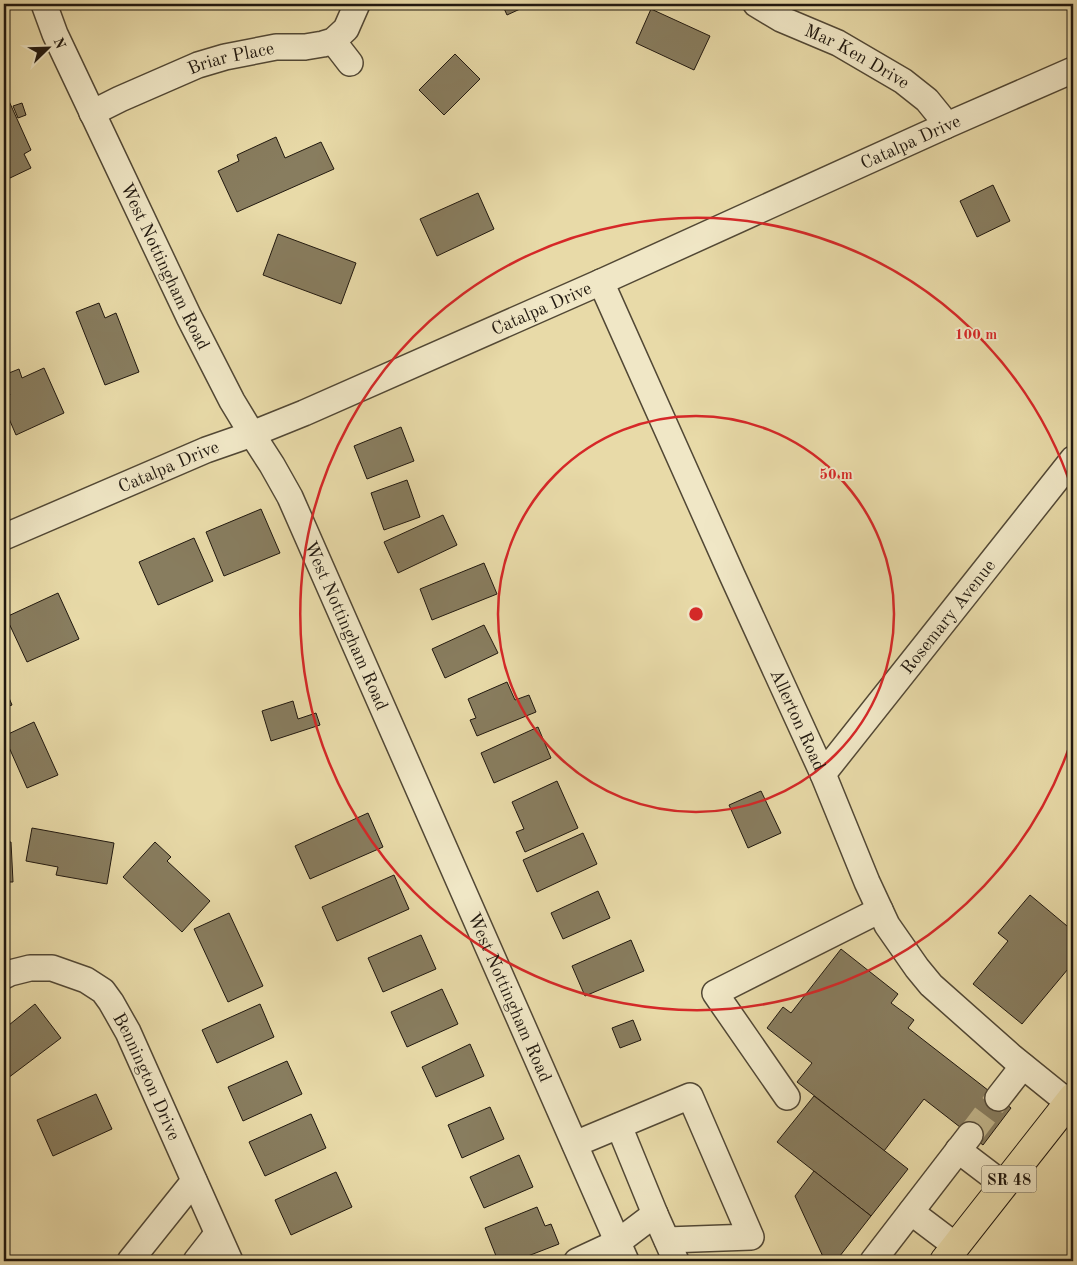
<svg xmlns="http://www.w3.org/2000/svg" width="1077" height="1265" font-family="'Old Standard TT',serif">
  <rect width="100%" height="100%" fill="#e8daa8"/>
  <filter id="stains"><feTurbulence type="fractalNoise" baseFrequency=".004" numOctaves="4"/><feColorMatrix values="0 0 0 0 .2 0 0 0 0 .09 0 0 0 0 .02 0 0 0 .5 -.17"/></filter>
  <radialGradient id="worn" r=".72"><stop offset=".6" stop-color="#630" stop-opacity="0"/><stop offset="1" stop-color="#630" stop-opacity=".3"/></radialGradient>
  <g fill="#887d5f" stroke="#20180f">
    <polygon points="502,4 531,4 507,15"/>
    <polygon points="651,9 710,36 694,70 636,43"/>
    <polygon points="455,54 480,79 444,115 419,90"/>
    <polygon points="4,90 31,150 24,154 31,168 10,178 4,164"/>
    <polygon points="22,103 26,115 18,118 13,106"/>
    <polygon points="276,137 285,158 321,142 334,169 237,212 218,171 239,161 237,155"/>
    <polygon points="993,185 1010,221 977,237 960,201"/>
    <polygon points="478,193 494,229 437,256 420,219"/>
    <polygon points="278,234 356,263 341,304 263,275"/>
    <polygon points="99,303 105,318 116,313 139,372 105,385 76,312"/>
    <polygon points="44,368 64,413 16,435 4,407 4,397 10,395 4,382 4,375 19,369 22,378"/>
    <polygon points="401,427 414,461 367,479 354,446"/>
    <polygon points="407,480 420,517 384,530 371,493"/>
    <polygon points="261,509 280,553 224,576 206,532"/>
    <polygon points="443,515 457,545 398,573 384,542"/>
    <polygon points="194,538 213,581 158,605 139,562"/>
    <polygon points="484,563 497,594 432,620 420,589"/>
    <polygon points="58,593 79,639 27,662 6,617"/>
    <polygon points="484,625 498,653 445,678 432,649"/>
    <polygon points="507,682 515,700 529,695 536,712 477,736 470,720 476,718 468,699"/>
    <polygon points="4,686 12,705 4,708"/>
    <polygon points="293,701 298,719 316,713 320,725 271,741 262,711"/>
    <polygon points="34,722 58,775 27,788 4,736"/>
    <polygon points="538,727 551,758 494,783 481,753"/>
    <polygon points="557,781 578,828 525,852 516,832 524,829 512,802"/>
    <polygon points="761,791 781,833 748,848 729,805"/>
    <polygon points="368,813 383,847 310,879 295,846"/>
    <polygon points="32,828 114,843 107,884 56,875 58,867 26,861"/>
    <polygon points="583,833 597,864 537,892 523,860"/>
    <polygon points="4,842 11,842 13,882 4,882"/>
    <polygon points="155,842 171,857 167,861 210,901 182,932 123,877"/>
    <polygon points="394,875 409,909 337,941 322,907"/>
    <polygon points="598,891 610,918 563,939 551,913"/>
    <polygon points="1030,895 1073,931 1073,963 1022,1024 973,984 1008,941 998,933"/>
    <polygon points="229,913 263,986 228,1002 194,929"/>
    <polygon points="421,935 436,969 383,992 368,958"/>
    <polygon points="631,940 644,971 585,996 572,966"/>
    <polygon points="841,949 898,994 891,1003 914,1020 908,1028 1011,1108 983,1145 924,1099 884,1151 797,1082 812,1063 767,1028 783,1007 791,1013"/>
    <polygon points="442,989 458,1024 407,1047 391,1012"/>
    <polygon points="35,1004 61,1038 4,1081 4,1029"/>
    <polygon points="260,1004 274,1037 217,1063 202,1030"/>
    <polygon points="633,1020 641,1040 620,1048 612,1028"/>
    <polygon points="470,1044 484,1076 436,1097 422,1067"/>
    <polygon points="287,1061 302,1094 243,1121 228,1087"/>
    <polygon points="96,1094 112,1129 53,1156 37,1120"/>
    <polygon points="814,1096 908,1169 871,1216 777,1142"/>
    <polygon points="490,1107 504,1139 462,1158 448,1125"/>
    <polygon points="311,1114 326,1148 265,1176 249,1142"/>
    <polygon points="519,1155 533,1187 484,1208 470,1177"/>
    <polygon points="814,1171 871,1216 836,1261 825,1261 795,1196"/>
    <polygon points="336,1172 352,1207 291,1235 275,1200"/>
    <polygon points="537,1207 545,1226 551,1224 559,1244 515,1261 498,1261 485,1228"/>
    <polygon points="693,1260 759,1261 693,1261"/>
  </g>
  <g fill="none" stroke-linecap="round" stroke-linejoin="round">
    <polyline stroke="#c0b389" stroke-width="25" stroke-dasharray="25 12" stroke-linecap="butt" points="970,1135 998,1098"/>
    <defs>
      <g id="minor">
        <path id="s1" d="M44,4L55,34L189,317L232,401L252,434L272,465L290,497L626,1261"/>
        <path id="s2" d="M756,4L781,19L838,43L903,81L927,100L940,116L945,126"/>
        <polyline points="333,41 350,63"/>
        <path id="s3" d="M92,113L120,99L198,65L225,57L276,47H305L323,44L333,41L346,29L357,4"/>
        <path id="s4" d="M601,282L732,575L823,774L867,882L887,925L917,968L931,985L1012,1057L1069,1103"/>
        <path id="s5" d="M4,537L206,450L252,434L304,413L601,282L945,126L1073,70"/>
        <path id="s6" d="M823,774L1073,459"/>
        <path id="s7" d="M4,976L10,973L30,968H52L86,980L103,991L111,1002L128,1032L230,1261"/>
        <polyline points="787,1097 715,993 880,910"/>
        <polyline points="998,1098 1023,1066"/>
        <polyline points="619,1126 655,1214"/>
        <polyline points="575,1144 690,1096 751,1237 667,1240"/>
        <polyline points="958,1150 1004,1185"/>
        <polyline points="911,1212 956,1246"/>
        <polyline points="130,1261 194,1181"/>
        <polyline points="196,1261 217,1234"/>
        <polyline points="577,1261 618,1242 655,1214 676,1261"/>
        <polyline points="873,1261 970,1135"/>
      </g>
      <polyline id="major" points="944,1261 1073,1097"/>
    </defs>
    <use href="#minor" stroke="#524835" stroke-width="28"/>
    <use href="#major" stroke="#20180f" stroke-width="30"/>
    <use href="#minor" stroke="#f0e7c6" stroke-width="25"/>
    <use href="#major" stroke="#e8daa8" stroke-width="28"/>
  </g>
  <g fill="none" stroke="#d62828" stroke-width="2.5">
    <circle cx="696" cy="614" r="198"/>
    <path d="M1073 736A396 396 0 1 1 1073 492"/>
  </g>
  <g text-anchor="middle" stroke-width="4" stroke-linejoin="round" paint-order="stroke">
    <rect fill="#f0e7c6" stroke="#5e5646" stroke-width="1" x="981.5" y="1165.5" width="55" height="27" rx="4"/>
    <g font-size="16" font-weight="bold" fill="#20180f">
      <text x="1009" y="1185">SR 48</text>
    </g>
    <g font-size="18" fill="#20180f" stroke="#f0e7c6">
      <text dy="6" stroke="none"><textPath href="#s2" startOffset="114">Mar Ken Drive</textPath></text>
      <text dy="6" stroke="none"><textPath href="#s3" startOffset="150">Briar Place</textPath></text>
      <text dy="6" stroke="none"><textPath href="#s5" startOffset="989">Catalpa Drive</textPath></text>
      <text dy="6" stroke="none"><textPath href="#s1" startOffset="289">West Nottingham Road</textPath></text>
      <text dy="6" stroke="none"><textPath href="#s5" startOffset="584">Catalpa Drive</textPath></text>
      <text dy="6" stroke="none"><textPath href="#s5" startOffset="179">Catalpa Drive</textPath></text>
      <text dy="6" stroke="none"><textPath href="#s6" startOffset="201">Rosemary Avenue</textPath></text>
      <text dy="6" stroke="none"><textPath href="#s1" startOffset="692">West Nottingham Road</textPath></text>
      <text dy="6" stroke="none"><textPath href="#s4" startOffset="480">Allerton Road</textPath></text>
      <text dy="6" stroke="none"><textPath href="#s1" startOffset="1098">West Nottingham Road</textPath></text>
      <text dy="6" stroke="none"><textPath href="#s7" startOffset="202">Bennington Drive</textPath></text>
    </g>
  </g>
  <circle cx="696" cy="614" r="8" fill="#d62828" stroke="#f0e7c6" stroke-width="2.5"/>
  <g font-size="15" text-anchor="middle" font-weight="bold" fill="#d62828" stroke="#f0e7c6" stroke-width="4" stroke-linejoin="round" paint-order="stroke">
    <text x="976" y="339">100 m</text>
    <text x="836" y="479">50 m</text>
  </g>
  <rect width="1077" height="1265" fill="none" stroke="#e8daa8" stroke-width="20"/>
  <rect x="5" y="5" width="1067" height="1255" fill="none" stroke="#20180f" stroke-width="2.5"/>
  <rect x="10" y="10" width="1057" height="1245" fill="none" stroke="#20180f"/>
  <g transform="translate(48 48) rotate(67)" stroke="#f0e7c6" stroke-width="4" paint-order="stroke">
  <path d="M0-4L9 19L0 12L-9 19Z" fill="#20180f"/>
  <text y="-8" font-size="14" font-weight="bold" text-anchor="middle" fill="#20180f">N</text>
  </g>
  <rect width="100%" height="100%" filter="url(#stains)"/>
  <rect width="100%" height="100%" fill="url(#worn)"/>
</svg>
